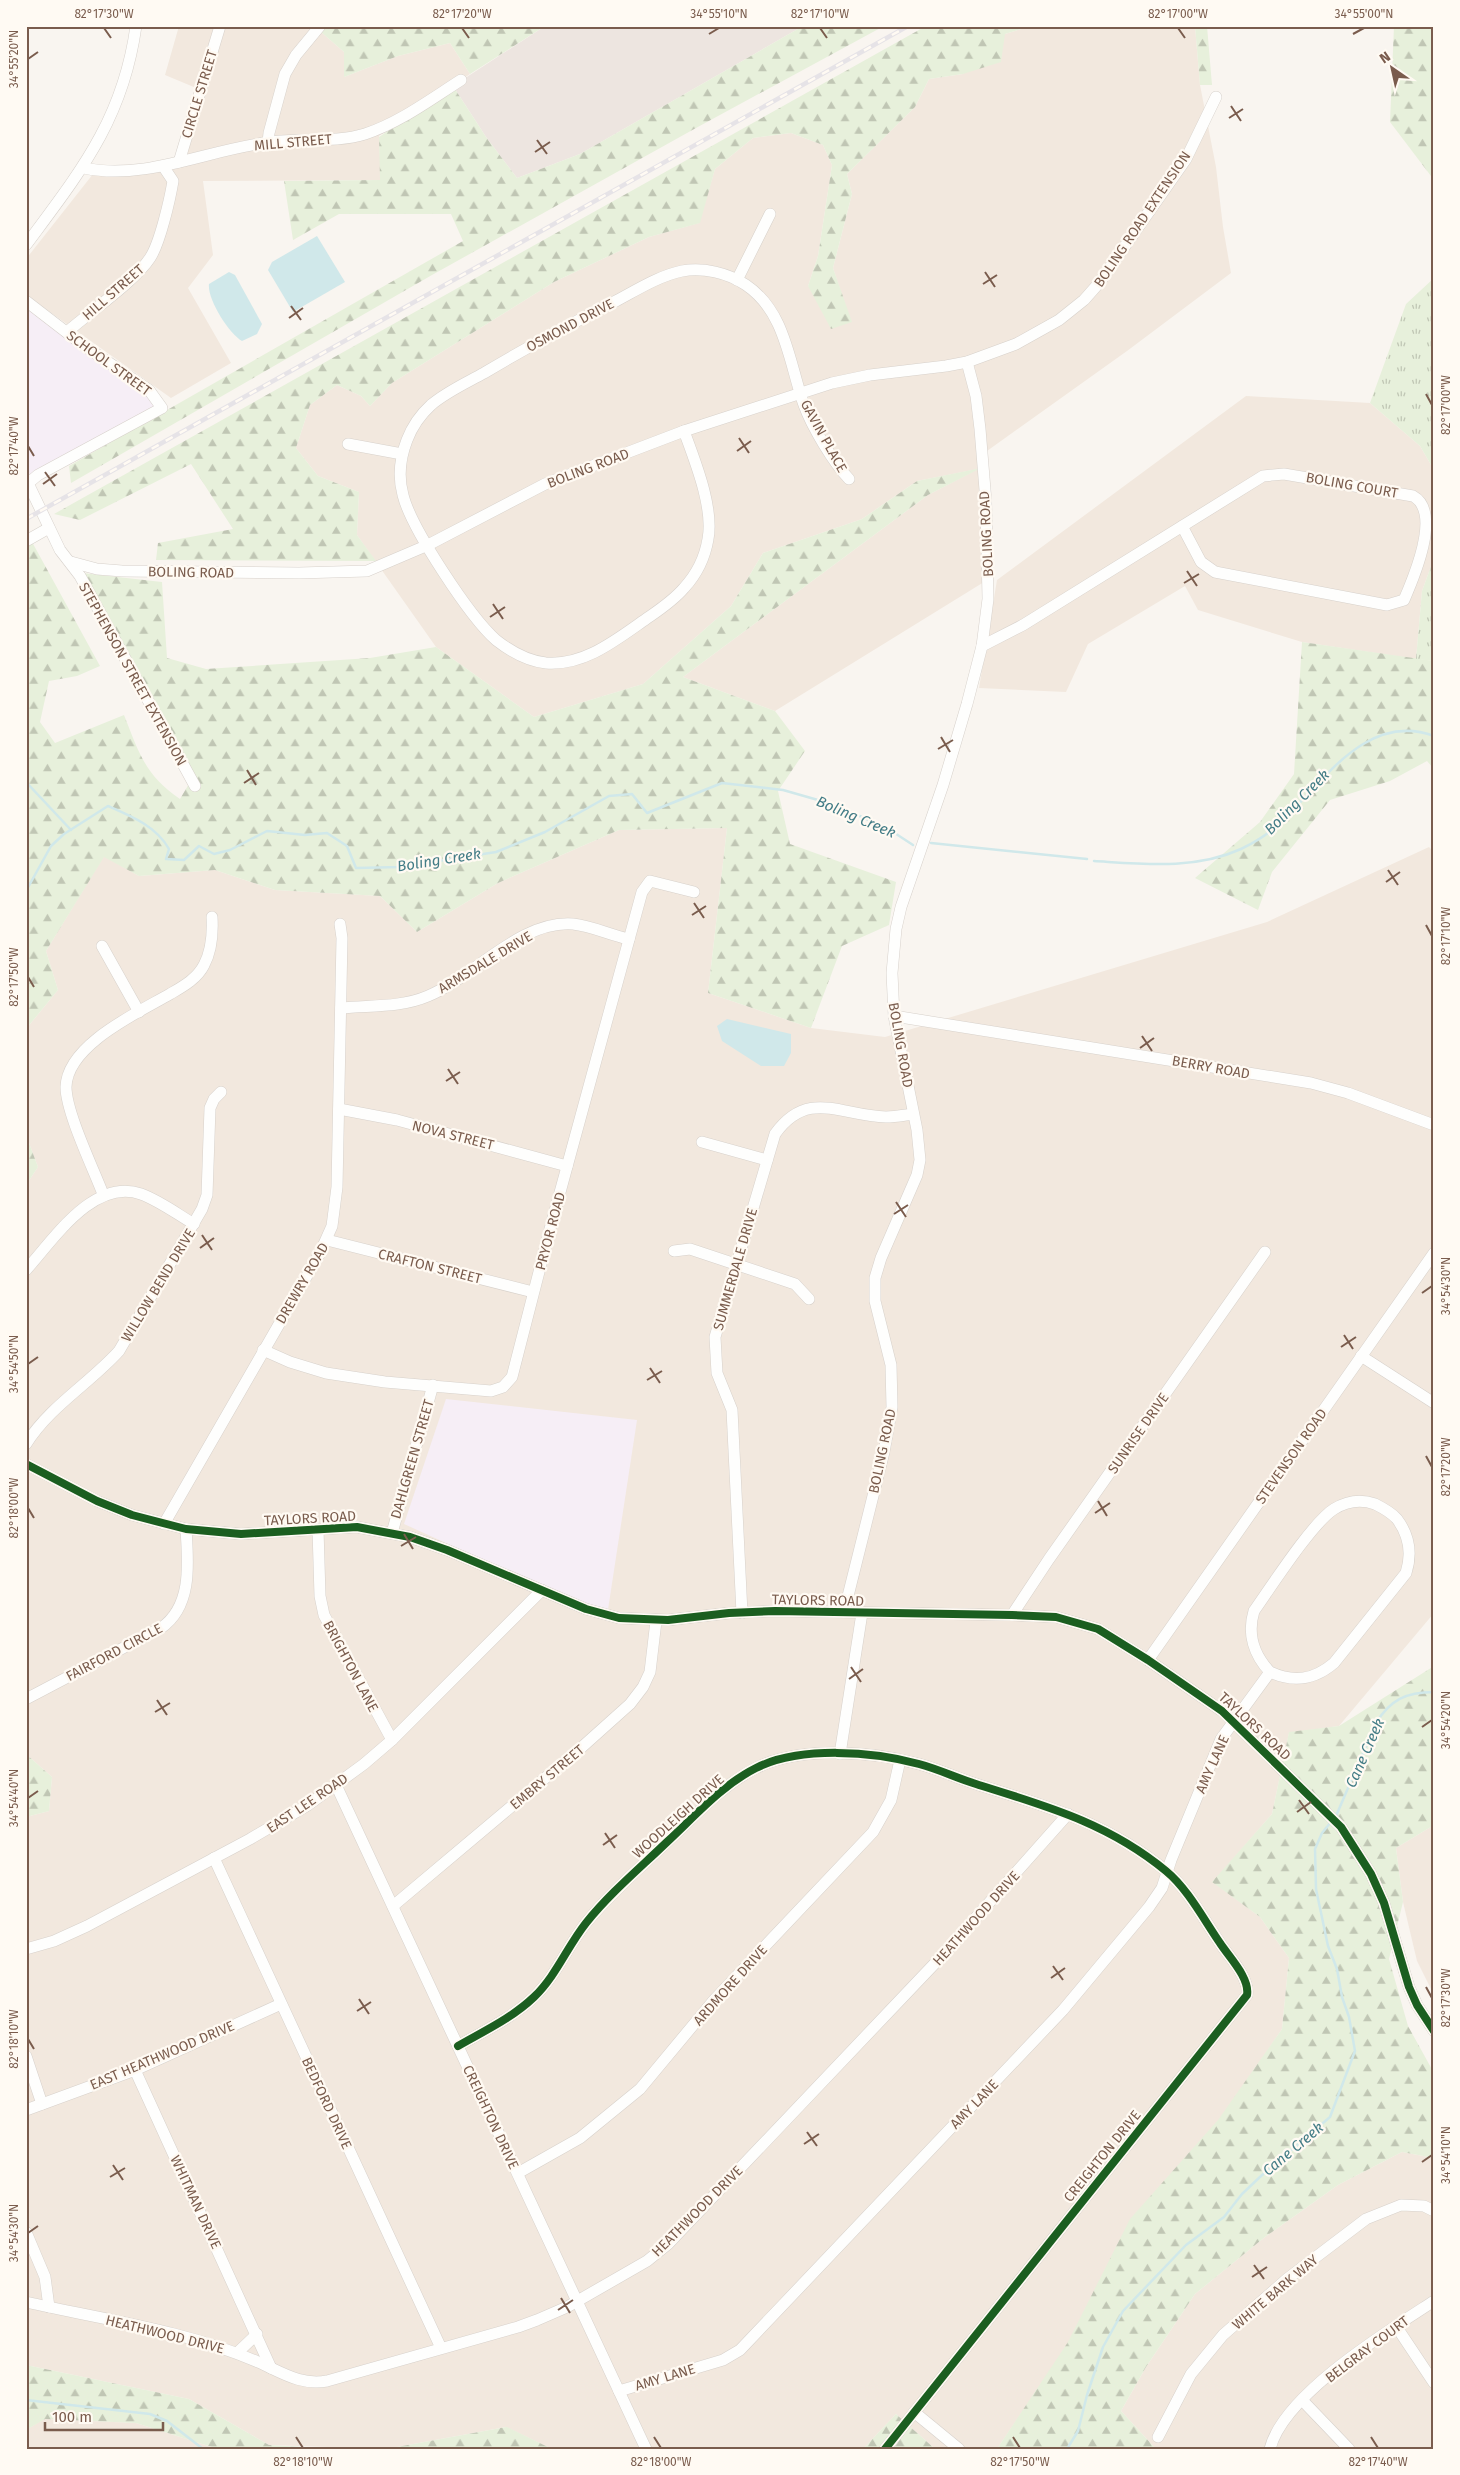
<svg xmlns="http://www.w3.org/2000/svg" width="1460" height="2475" font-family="'Fira Sans',sans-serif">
  <defs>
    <pattern id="forest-firs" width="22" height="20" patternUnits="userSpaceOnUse" patternTransform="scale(1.25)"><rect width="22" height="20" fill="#e7f0db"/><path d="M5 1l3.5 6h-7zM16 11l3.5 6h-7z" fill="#c0c6b4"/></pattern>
    <pattern id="park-tufts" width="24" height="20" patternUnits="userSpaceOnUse" patternTransform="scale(1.25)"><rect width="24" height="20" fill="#e7f0db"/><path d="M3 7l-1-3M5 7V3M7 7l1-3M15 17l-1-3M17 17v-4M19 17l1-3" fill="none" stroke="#c0c6b4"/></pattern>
  </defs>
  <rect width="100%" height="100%" fill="#f9f5f0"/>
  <g fill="#f2e8de">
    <polygon points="179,26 323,26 321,32 344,52 344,77 398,56 450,43 470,74 379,136 381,180 203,181 213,255 188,288 231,363 171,398 26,295 26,259 93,174 179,159 201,90 165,75"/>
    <polygon points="1031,26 1195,26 1200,85 1216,167 1223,227 1231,273 1127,351 987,451 984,582 775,711 683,677 928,495 978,469 917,481 862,519 763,553 731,606 643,684 534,717 436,647 357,535 359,492 318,476 296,448 310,405 337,385 361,396 370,406 392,383 554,282 649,237 699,223 715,169 753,138 791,133 823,145 832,165 818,256 808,286 851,322 833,268 852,194 847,174 915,107 929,79 963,74 1005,34"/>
    <polygon points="1246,396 1370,403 1420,446 1434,470 1434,558 1422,591 1416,659 1302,642 1198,610 1185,586 1088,644 1066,692 979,688 997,580"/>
    <polygon points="727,828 708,993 811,1028 885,1037 1267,922 1429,847 1434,852 1434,1613 1339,1726 1289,1733 1272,1814 1213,1882 1260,1917 1289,1958 1282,2029 997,2449 935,2449 896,2414 863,2449 552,2449 506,2427 386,2449 269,2445 189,2399 26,2365 26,1817 49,1811 52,1777 26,1754 26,1185 38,1167 26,1135 26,1029 58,990 46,951 104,856 139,876 215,870 275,890 380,896 417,932 498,883 619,830"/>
    <polygon points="1434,1825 1434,1995 1417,1961 1403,1902 1396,1848"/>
    <polygon points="1402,2152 1434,2158 1434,2449 1156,2449 1121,2411 1146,2367 1195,2294 1265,2237 1338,2185"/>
    <polygon points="44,2419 136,2423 218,2449 26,2449 26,2430"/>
  </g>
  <polygon fill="#ede5e0" points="545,26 803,26 580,154 517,178 486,137 453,86"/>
  <g fill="#f6eef6">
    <polygon points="26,302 162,408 26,479"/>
    <polygon points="446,1399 637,1420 607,1616 404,1524"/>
  </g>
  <g fill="url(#forest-firs)">
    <polygon points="324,26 545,26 470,74 450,43 398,56 344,77 344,52 321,32"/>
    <polygon points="803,26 884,26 696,128 432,275 71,483 69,466 463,241 451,214 339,214 293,240 284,181 380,180 379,137 453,86 486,137 517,178 580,154"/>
    <polygon points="926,26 1031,26 1005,34 1001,62 963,74 929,79 915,107 847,174 852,194 833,268 852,322 831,329 808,286 818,256 832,165 823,145 791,133 753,138 715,169 700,223 649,237 554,282 392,383 370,406 361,396 337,385 310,405 296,448 318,476 359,492 357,535 376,561 156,560 158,543 233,529 191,464 80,520 54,514"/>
    <polygon points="1195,26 1207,26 1212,85 1200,85"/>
    <polygon points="1394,26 1434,26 1434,180 1390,122"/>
    <path d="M981,468L928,495L683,677L775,711L805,751L778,791L790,844L896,882L889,925L842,946L811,1028L708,993L727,828L619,830L498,883L417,932L380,896L275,890L215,870L139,876L104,857L46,951L58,990L26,1029V531L100,666L77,676L49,681L40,722L55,743L124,715C139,753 145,775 180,799L193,777L82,573L162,582L167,658L206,669L370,658L436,647L534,717L643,684L731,606L763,553L862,519L917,481Z"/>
    <polygon points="1302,642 1434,661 1434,769 1427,761 1390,781 1330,800 1272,872 1258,910 1195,878 1260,822 1294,774"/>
    <polygon points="26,1135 38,1167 26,1185"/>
    <polygon points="1434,1666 1434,1825 1396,1848 1403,1902 1389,1959 1408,2026 1434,2073 1434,2158 1402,2152 1338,2185 1265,2237 1195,2294 1146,2367 1121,2411 1156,2449 997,2449 1068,2342 1130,2219 1218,2120 1282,2029 1289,1958 1260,1917 1212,1882 1272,1814 1289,1732 1339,1726"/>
    <polygon points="26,1754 52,1777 49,1811 26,1817"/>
    <polygon points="26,2365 189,2399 269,2445 337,2449 218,2449 136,2423 45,2419 26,2430"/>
    <polygon points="896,2414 935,2449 863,2449"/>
    <polygon points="507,2427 552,2449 386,2449 506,2427"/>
  </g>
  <g fill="url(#park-tufts)">
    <polygon points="1434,278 1434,470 1420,446 1370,403 1406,304"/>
    <polygon points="1434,558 1434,661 1416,659 1422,591"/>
  </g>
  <g fill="#d0e8ea">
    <polygon points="317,236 345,282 293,312 268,270 272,262"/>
    <path d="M229,272L235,275L262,324L257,334L242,341C229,334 207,299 209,284Z"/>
    <polygon points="727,1019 791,1034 791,1053 784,1066 761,1066 722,1041 717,1026"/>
  </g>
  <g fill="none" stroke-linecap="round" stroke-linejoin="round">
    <g stroke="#d0e8ea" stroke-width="2.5">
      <polyline points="26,782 71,830"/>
      <polyline points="931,843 1087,859"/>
      <path d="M1094,861C1143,864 1195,870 1241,849C1256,842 1270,833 1282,821C1323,782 1367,711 1434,736"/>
      <path d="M26,891L51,846L64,834L108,806C131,816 156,826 169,849L166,859L184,860L199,846L214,854L230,850L267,831L305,835L327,833L347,846L356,868L400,867L496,852L545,832L609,796L632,794L647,813L722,783L783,790L832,804L887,828L913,845"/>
      <path d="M1336,1816L1376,1723C1390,1700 1406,1692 1434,1692"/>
      <polyline points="26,2400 150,2414 167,2421 203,2449"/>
      <polyline points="1067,2449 1078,2431 1087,2395 1103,2347 1123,2311 1186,2245 1224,2217 1242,2194 1261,2176 1330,2117 1355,2051 1349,2017 1342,1997 1337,1969 1328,1946 1316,1889 1315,1849 1322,1833 1331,1822"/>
    </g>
    <defs>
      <g id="minor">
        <polyline points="268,142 269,133 285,74 296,55 320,26"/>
        <polyline points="179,162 220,26"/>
        <path d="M84,168C146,181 209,149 271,142C301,138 336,143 365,134C399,123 431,99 461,80"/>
        <path d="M26,245C80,172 123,120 136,26"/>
        <polyline points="737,280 770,214"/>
        <polyline points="26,301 83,345 149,390 162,408 38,475 26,485"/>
        <path d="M67,332C90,312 135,281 150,258C160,243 170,199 173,181L163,166"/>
        <path d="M684,431C695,461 714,508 708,539C705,557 696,575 684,588C673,601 659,610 646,619C616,640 584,666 546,663C527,661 510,651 496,640C470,617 411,528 403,495C398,477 400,458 407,440C412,427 420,415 431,405C446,392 466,383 484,373C526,348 570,324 614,302C635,291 658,276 682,271C703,267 728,273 746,285C786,312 789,363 804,405C812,427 833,462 849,479"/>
        <polyline points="348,444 402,454"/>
        <polyline points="26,479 60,550 80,576 195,786"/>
        <polyline points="26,541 49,528"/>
        <polyline points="71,562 97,569 122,571 299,573 367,571 428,545 545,484 684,431 832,383 870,375 946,366 967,362 1016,344 1059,320 1084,300 1099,283 1186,159 1216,97"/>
        <path d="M982,646L1023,625L1263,476L1284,474L1413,496C1442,512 1414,577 1404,600L1387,605L1215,572L1201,562L1182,526"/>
        <polyline points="102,946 139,1012"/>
        <path d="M341,1008C370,1005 400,1008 428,996C474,977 520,920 573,924C592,926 610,935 629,939"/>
        <polyline points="894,1016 1311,1083 1348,1093 1434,1125"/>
        <polyline points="339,1109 397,1120 567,1166"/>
        <polyline points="702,1142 767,1160"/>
        <path d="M103,1194C93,1168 66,1112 66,1087C67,1045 137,1013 170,994C182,987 197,979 204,965C212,950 213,934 212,917"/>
        <polyline points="327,1240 533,1292"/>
        <polyline points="674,1251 690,1249 795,1284 809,1299"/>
        <path d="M26,1270C53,1240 94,1177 141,1194C160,1201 177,1214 194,1224"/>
        <polyline points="263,1350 290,1362 326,1373 385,1382 491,1391 503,1387 512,1377 550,1229 642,892 650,881 694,892"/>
        <polyline points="1361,1356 1434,1403"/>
        <path d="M26,1444C50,1406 89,1384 119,1351L202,1209L207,1195L210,1108L214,1099L221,1092"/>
        <polyline points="26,1464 97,1501 132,1515 186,1529 241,1534 357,1527 410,1537 447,1550 586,1609 619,1618 668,1620 729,1613 775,1611 1012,1615 1056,1617 1098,1629 1148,1660 1222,1711 1341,1827 1371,1874 1384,1903 1409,1987 1417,2005 1434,2031"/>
        <polyline points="164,1524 320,1253 332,1226 337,1187 342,938 340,924"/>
        <polyline points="318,1529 320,1596 324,1615 392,1740"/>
        <polyline points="392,1533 433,1385"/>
        <polyline points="844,1612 884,1452 892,1407 891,1365 875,1301 875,1278 881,1258 917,1175 920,1160 917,1130 894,1016 892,973 896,929 901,907 943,785 967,704 982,646 988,599 986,502 980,429 976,396 967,362"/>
        <path d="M742,1613L732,1410L717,1373L715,1337L775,1134C808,1088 841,1116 886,1117C895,1117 905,1115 913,1114"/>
        <polyline points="1012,1615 1049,1559 1265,1252"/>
        <polyline points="1148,1660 1434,1253"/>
        <path d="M26,1699L161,1628C193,1606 188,1562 186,1529"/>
        <polyline points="840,1754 862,1613"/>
        <polyline points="336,1785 646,2449"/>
        <polyline points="214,1858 441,2348"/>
        <polyline points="393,1906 582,1747 630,1704 643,1687 650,1672 656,1621"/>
        <polyline points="26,1949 54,1941 87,1926 250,1839 308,1805 364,1764 392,1740 542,1590"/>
        <path d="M458,2046C484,2031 512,2018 534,1997C556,1976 567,1947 586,1923C610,1893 640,1868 668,1841C695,1816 722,1785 756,1768C800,1746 873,1751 919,1764C938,1769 957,1778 976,1784C1046,1806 1108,1823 1166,1871C1188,1889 1204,1920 1220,1943C1229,1957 1250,1978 1247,1995L885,2449"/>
        <polyline points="26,2056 42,2104"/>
        <polyline points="135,2070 271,2368"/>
        <polyline points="26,2110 135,2070 281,2004"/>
        <polyline points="518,2173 580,2138 640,2089 714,2000 873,1832 891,1800 900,1760"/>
        <polyline points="26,2232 45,2277 49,2307"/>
        <path d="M26,2302C105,2320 184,2330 258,2362C281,2372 301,2386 327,2381L518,2327L537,2320L567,2307L647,2261L668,2244L939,1959L1068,1814"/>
        <polyline points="1396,2326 1434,2383"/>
        <polyline points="237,2353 257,2334"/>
        <path d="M619,2391L723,2360L740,2350L1063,2010L1149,1907L1162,1888L1171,1860L1221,1739L1270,1672C1254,1655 1247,1634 1254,1611C1271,1587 1312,1523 1334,1509C1347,1501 1361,1499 1375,1504C1383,1508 1391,1512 1397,1519C1409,1535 1412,1554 1406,1573L1334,1663C1314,1680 1294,1683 1270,1672"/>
        <polyline points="1302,2400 1349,2449"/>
        <polyline points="914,2412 959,2449"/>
        <polyline points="1158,2437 1191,2374 1223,2335 1287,2279 1366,2219 1401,2205 1424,2206 1434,2211"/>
        <path d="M1270,2449C1283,2395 1388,2331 1434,2301"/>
      </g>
    </defs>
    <use href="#minor" stroke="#d7d1cb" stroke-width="12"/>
    <use href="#minor" stroke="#fefefd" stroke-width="11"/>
    <defs>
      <polyline id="rail" points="26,519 908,26"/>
    </defs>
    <use href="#rail" stroke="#e6e3e7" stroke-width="4.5"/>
    <use href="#rail" stroke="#fffaf3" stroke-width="2.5" stroke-dasharray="8" stroke-linecap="butt"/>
    <defs>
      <g id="cycleway">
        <polyline points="26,1464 97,1501 132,1515 186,1529 241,1534 357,1527 410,1537 447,1550 586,1609 619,1618 668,1620 729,1613 775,1611 1012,1615 1056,1617 1098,1629 1148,1660 1222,1711 1341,1827 1371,1874 1384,1903 1409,1987 1417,2005 1434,2031"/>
        <path d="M458,2046C484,2031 512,2018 534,1997C556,1976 567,1947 586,1923C610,1893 640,1868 668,1841C695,1816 722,1785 756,1768C800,1746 873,1751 919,1764C938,1769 957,1778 976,1784C1046,1806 1108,1823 1166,1871C1188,1889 1204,1920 1220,1943C1229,1957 1250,1978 1247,1995L885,2449"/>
      </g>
    </defs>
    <use href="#cycleway" stroke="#fffaf3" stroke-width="11"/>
    <use href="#cycleway" stroke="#1b5e20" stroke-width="8"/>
  </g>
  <path fill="none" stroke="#7a5c4d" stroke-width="2" d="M104,28L111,38M462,28L469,38M820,28L827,38M1178,28L1185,38M709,34L719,28M1353,34L1364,28M28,59L38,52M1231,106L1241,121M1229,118L1243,109M537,140L547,154M535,152L550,142M985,272L995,287M983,284L997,275M291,306L301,320M289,318L303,308M1426,394L1432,405M739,438L749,453M28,446L34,456M737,451L751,441M45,472L55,486M43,484L57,474M1187,571L1197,586M1184,583L1199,574M493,604L503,619M490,617L505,607M941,737L950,752M938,749L953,740M247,770L256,785M244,783L259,773M1388,870L1398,885M1386,882L1400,872M694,903L704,918M692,915L706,906M1426,925L1432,936M28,977L34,987M1142,1036L1152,1051M1140,1048L1154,1038M448,1069L458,1084M446,1081L460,1072M896,1202L906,1217M894,1214L908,1205M202,1235L212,1250M200,1248L214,1238M1422,1293L1432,1286M1344,1335L1353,1349M1341,1347L1356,1337M28,1364L38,1357M650,1368L660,1383M647,1380L662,1371M1426,1456L1432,1467M1098,1501L1107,1516M28,1508L34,1518M1095,1513L1110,1503M404,1534L413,1549M401,1546L416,1537M851,1667L861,1682M849,1679L863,1669M157,1700L167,1715M155,1712L170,1703M1422,1727L1432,1720M28,1798L38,1791M1299,1800L1309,1814M1297,1812L1311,1802M605,1833L615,1848M603,1845L617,1835M1053,1966L1063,1980M1051,1978L1065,1968M1426,1987L1432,1998M359,1999L369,2014M357,2011L371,2002M28,2039L34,2049M807,2132L817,2146M804,2144L819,2134M1422,2162L1432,2155M113,2165L123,2180M110,2177L125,2168M28,2233L38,2226M1254,2265L1264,2279M1252,2277L1267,2267M561,2298L570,2313M558,2310L573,2300M296,2437L303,2448M654,2437L661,2448M1013,2437L1020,2448M1371,2437L1378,2448"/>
  <g text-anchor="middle" stroke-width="4.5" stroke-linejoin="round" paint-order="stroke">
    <g font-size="14" fill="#7a5c4d" stroke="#fffaf3">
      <text transform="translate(199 94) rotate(-73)" y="5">CIRCLE STREET</text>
      <text transform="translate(293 142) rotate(-5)" y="5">MILL STREET</text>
      <text transform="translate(1142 219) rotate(-56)" y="5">BOLING ROAD EXTENSION</text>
      <text transform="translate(113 292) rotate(-41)" y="5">HILL STREET</text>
      <text transform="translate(570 325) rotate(-28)" y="5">OSMOND DRIVE</text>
      <text transform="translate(109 363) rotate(36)" y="5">SCHOOL STREET</text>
      <text transform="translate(824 436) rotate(61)" y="5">GAVIN PLACE</text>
      <text transform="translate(588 468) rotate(-21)" y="5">BOLING ROAD</text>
      <text transform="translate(1352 485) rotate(10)" y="5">BOLING COURT</text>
      <text transform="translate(986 534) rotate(-93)" y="5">BOLING ROAD</text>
      <text transform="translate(191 572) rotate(1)" y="5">BOLING ROAD</text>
      <text transform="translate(133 674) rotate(61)" y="5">STEPHENSON STREET EXTENSION</text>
      <text transform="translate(485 962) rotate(-31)" y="5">ARMSDALE DRIVE</text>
      <text transform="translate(901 1045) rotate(80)" y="5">BOLING ROAD</text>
      <text transform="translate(1211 1067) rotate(10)" y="5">BERRY ROAD</text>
      <text transform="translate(453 1135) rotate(14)" y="5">NOVA STREET</text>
      <text transform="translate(550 1231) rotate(-75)" y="5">PRYOR ROAD</text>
      <text transform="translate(430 1266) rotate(14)" y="5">CRAFTON STREET</text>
      <text transform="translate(735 1269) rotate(-74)" y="5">SUMMERDALE DRIVE</text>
      <text transform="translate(302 1283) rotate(-60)" y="5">DREWRY ROAD</text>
      <text transform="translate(158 1285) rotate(-59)" y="5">WILLOW BEND DRIVE</text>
      <text transform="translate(1138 1433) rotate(-55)" y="5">SUNRISE DRIVE</text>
      <text transform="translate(882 1451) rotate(-78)" y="5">BOLING ROAD</text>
      <text transform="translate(1291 1456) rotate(-55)" y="5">STEVENSON ROAD</text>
      <text transform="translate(412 1459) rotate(-74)" y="5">DAHLGREEN STREET</text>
      <text transform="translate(310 1518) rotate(-3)" y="5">TAYLORS ROAD</text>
      <text transform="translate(818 1600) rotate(1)" y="5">TAYLORS ROAD</text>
      <text transform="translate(114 1652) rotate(-28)" y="5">FAIRFORD CIRCLE</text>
      <text transform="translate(351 1666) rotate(62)" y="5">BRIGHTON LANE</text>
      <text transform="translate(1255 1726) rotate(43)" y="5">TAYLORS ROAD</text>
      <text transform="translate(1212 1764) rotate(-66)" y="5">AMY LANE</text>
      <text transform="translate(547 1777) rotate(-40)" y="5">EMBRY STREET</text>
      <text transform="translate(307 1803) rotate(-34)" y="5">EAST LEE ROAD</text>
      <text transform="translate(678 1816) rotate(-42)" y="5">WOODLEIGH DRIVE</text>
      <text transform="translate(976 1918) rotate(-48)" y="5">HEATHWOOD DRIVE</text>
      <text transform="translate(730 1985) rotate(-48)" y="5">ARDMORE DRIVE</text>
      <text transform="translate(162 2055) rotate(-23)" y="5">EAST HEATHWOOD DRIVE</text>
      <text transform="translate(327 2103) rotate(65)" y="5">BEDFORD DRIVE</text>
      <text transform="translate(974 2104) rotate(-46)" y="5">AMY LANE</text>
      <text transform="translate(491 2117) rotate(65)" y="5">CREIGHTON DRIVE</text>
      <text transform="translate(1102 2156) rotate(-51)" y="5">CREIGHTON DRIVE</text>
      <text transform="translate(196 2202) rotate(65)" y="5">WHITMAN DRIVE</text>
      <text transform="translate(697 2211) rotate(-45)" y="5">HEATHWOOD DRIVE</text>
      <text transform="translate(1275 2292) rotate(-40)" y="5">WHITE BARK WAY</text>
      <text transform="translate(165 2334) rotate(14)" y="5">HEATHWOOD DRIVE</text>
      <text transform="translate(1367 2349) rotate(-37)" y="5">BELGRAY COURT</text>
      <text transform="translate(665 2377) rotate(-17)" y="5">AMY LANE</text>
    </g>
    <g font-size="15" font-style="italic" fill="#437c86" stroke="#fffaf3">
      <text transform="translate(1297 802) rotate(-45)" y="5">Boling Creek</text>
      <text transform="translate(856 817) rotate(23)" y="5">Boling Creek</text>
      <text transform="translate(439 860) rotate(-9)" y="5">Boling Creek</text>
      <text transform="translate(1365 1753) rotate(-66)" y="5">Cane Creek</text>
      <text transform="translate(1293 2149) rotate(-40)" y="5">Cane Creek</text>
    </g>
  </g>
  <rect width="1460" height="2475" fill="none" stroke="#fffaf3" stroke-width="55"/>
  <g transform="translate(1392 68) rotate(326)" stroke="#fffaf3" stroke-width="4" paint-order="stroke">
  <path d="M0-4L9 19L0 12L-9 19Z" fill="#7a5c4d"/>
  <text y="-8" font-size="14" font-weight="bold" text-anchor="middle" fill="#7a5c4d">N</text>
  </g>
  <path d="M45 2422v8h118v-8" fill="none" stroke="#7a5c4d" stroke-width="2.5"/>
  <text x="52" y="2422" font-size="15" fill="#7a5c4d" stroke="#fffaf3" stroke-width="4" paint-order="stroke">100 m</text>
  <rect x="28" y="28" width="1404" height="2420" fill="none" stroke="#7a5c4d" stroke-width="2"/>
  <g font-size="12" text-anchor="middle" fill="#7a5c4d">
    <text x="104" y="18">82°17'30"W</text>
    <text x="462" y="18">82°17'20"W</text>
    <text x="719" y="18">34°55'10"N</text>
    <text x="820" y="18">82°17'10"W</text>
    <text x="1178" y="18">82°17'00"W</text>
    <text x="1364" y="18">34°55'00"N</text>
    <text transform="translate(14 59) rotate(-90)" y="4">34°55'20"N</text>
    <text transform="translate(1446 405) rotate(-90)" y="4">82°17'00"W</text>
    <text transform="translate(14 446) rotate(-90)" y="4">82°17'40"W</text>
    <text transform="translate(1446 936) rotate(-90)" y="4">82°17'10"W</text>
    <text transform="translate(14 977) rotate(-90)" y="4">82°17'50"W</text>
    <text transform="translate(1446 1286) rotate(-90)" y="4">34°54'30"N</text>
    <text transform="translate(14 1364) rotate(-90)" y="4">34°54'50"N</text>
    <text transform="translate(1446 1467) rotate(-90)" y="4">82°17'20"W</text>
    <text transform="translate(14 1508) rotate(-90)" y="4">82°18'00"W</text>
    <text transform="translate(1446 1720) rotate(-90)" y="4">34°54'20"N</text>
    <text transform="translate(14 1798) rotate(-90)" y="4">34°54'40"N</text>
    <text transform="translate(1446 1998) rotate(-90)" y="4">82°17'30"W</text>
    <text transform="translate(14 2039) rotate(-90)" y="4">82°18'10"W</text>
    <text transform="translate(1446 2155) rotate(-90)" y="4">34°54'10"N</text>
    <text transform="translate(14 2233) rotate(-90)" y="4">34°54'30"N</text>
    <text x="303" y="2466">82°18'10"W</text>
    <text x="661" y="2466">82°18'00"W</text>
    <text x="1020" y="2466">82°17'50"W</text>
    <text x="1378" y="2466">82°17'40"W</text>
  </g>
</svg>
